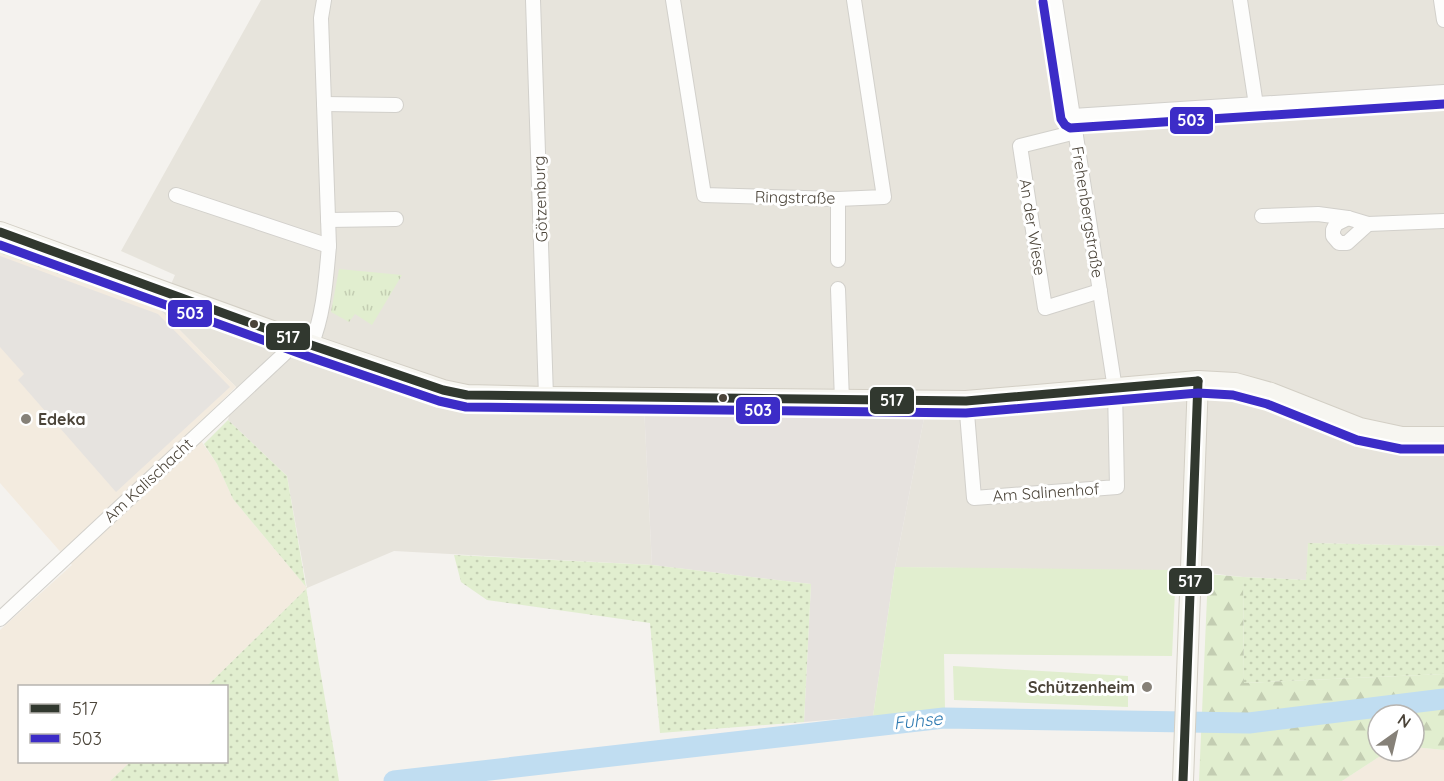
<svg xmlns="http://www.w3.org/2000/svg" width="1444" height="781" font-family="Quicksand,sans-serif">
  <defs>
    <pattern id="grass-dots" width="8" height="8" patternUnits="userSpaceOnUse" patternTransform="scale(1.5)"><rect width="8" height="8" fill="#e1eecf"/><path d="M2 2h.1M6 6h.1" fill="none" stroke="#c3cdb2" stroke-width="1.8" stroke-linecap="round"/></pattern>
    <pattern id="forest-firs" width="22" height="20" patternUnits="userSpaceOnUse" patternTransform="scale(1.5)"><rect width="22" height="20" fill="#e1eecf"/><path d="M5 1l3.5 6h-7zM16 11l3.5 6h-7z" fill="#c3cdb2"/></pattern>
    <pattern id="park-tufts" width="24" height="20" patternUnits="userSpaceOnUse" patternTransform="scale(1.5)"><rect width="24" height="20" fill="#e1eecf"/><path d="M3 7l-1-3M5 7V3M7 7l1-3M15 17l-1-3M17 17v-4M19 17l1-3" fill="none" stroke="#c3cdb2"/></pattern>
  </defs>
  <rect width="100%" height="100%" fill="#f4f2ee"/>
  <polygon fill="#e7e4dc" points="261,0 1444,0 1444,546 1308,543 1307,580 1243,577 1190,571 895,567 926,408 644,407 652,565 394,551 307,588 287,476 228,420 236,387 160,310 175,275 121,251"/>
  <g fill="#f3ebdf">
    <polygon points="0,253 160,310 236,387 193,429 217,464 233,499 307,588 207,686 20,686 20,762 130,762 110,781 0,781 0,630 72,565 0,483"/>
    <polygon points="1414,747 1444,750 1444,781 1342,781 1388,751 1414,751"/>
  </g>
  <polygon fill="#e6e2de" points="644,407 926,408 895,567 873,716 804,722 811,584 652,565"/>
  <g fill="url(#grass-dots)">
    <polygon points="0,241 164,300 160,310 0,253"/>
    <polygon points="228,420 287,476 339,781 110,781 130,762 226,762 226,686 207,686 307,588 233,499 217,464 204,444"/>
    <polygon points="1308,543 1444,546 1444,674 1244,683 1243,577 1306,580"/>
    <polygon points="454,555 652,565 811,584 804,722 660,733 650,623 487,600 461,582"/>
  </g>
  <polygon fill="url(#forest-firs)" points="1208,574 1243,577 1244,683 1444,674 1444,750 1414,747 1414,715 1378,715 1378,751 1388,751 1342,781 1199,781"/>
  <polygon fill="url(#park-tufts)" points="339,269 402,275 372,325 355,314 349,322 331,312"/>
  <g fill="#e1eecf">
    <polygon points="895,567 1176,570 1172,656 944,654 945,709 873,716"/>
    <polygon points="953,666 1128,676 1128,707 954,700"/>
  </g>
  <polygon fill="#e6e3df" points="0,256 158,314 230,387 116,492 18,380 24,374 0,347"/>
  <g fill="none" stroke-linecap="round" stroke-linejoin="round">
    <polyline stroke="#c0ddf1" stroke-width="21" points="394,781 944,718 1249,723 1444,699"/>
    <defs>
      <g id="street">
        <polyline points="533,0 546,397"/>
        <polyline points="673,0 704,195 838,199 884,197 854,0"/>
        <polyline points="1240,0 1256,105"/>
        <polyline points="1441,0 1444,20"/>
        <polyline points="324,104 396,105"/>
        <polyline points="1073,116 1444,92"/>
        <polyline points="1076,132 1020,146 1045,308 1100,291"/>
        <polyline points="176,195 329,246"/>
        <polyline points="838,199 838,260"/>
        <polyline points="1262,216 1318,214 1348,218 1368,224 1444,221"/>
        <polyline points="1348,218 1336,224 1333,230 1333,236 1339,243 1347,243 1368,224"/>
        <polyline points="328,220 396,219"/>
        <polyline points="838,289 842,401"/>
        <path d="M311,345C324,315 326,278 329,246L321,18L324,0"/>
        <polyline points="966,401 974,498 1117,487 1115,389 1055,0"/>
        <polyline points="0,619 284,354 290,338"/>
      </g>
      <g id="secondary">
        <polyline points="0,232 311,345 443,390 467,395 546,397 966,401 1198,381 1235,383 1271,393 1360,428 1402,437 1444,437"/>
        <polyline points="1183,781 1198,381"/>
      </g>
    </defs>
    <use href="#street" stroke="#d2d0cb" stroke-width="16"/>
    <use href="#secondary" stroke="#d3cfc5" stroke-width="22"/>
    <use href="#street" stroke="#fdfdfc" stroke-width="14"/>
    <use href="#secondary" stroke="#f7f6f1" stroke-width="20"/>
    <defs>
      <g id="bus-1">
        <polyline points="0,232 311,345 443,390 467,395 966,401 1198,381"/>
        <polyline points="1183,781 1198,381"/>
      </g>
      <g id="bus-2">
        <polyline points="1043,2 1061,119 1065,125 1070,128 1444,104"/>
        <polyline points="0,245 307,356 439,401 466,407 966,413 1198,393 1233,395 1267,404 1357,440 1401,449 1444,449"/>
      </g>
    </defs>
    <use href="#bus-1" stroke="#fff" stroke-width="14"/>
    <use href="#bus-2" stroke="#fff" stroke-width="14"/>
    <use href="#bus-1" stroke="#31382f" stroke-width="9"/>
    <use href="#bus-2" stroke="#3c2cc7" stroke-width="9"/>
  </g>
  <g fill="#4b4439" stroke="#fff" stroke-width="2">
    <circle cx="254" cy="324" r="5"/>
    <circle cx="723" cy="398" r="5"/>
  </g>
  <g fill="#868178" stroke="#fff" stroke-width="2">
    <circle cx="26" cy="419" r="6"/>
    <circle cx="1147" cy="687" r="6"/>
  </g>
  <g text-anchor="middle" stroke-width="6" stroke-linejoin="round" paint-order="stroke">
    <g font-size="16" fill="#4b4439" stroke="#fff">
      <text transform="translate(795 197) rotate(1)" y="6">Ringstraße</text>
      <text transform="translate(540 199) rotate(-92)" y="6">Götzenburg</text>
      <text transform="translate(1088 212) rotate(81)" y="6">Frehenbergstraße</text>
      <text transform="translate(1033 227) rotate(81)" y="6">An der Wiese</text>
      <text transform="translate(148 480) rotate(-43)" y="6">Am Kalischacht</text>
      <text transform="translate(1046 492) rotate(-4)" y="6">Am Salinenhof</text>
    </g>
    <g font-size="16" font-weight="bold" fill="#4b4439" stroke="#fff" text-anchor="start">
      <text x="38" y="425">Edeka</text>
      <text x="1135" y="693" text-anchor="end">Schützenheim</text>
    </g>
    <g font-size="18" font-style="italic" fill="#2e7ab2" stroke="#fff">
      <text transform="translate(918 721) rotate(-6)" y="6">Fuhse</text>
    </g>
  </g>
  <g stroke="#fff" stroke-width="2">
    <rect x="1169" y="106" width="45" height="29" rx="6" fill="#3c2cc7"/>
    <rect x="167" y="299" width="46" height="29" rx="6" fill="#3c2cc7"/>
    <rect x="265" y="322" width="46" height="29" rx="6" fill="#31382f"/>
    <rect x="869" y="386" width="46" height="29" rx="6" fill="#31382f"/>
    <rect x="735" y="396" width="46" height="29" rx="6" fill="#3c2cc7"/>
    <rect x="1168" y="567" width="45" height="28" rx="6" fill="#31382f"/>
  </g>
  <g font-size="16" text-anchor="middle" font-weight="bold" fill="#fff">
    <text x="1191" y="126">503</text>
    <text x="190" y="319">503</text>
    <text x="288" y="343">517</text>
    <text x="892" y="406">517</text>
    <text x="758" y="416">503</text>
    <text x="1190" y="587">517</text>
  </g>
  <rect x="18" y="685" width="210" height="78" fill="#ffffff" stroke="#b7b4b0" stroke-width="1.5"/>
  <rect x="30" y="704" width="30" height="9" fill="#31382f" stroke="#b7b4b0" stroke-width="1.5"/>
  <text x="72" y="715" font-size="18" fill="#4b4439">517</text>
  <rect x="30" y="734" width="30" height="9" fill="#3c2cc7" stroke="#b7b4b0" stroke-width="1.5"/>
  <text x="72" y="745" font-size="18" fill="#4b4439">503</text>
  <g transform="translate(1396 733) rotate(34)"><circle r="28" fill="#ffffff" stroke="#b7b4b0" stroke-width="1.5"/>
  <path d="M0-4.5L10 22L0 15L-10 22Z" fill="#868178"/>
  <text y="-9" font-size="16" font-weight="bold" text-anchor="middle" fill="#4b4439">N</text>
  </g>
</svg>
